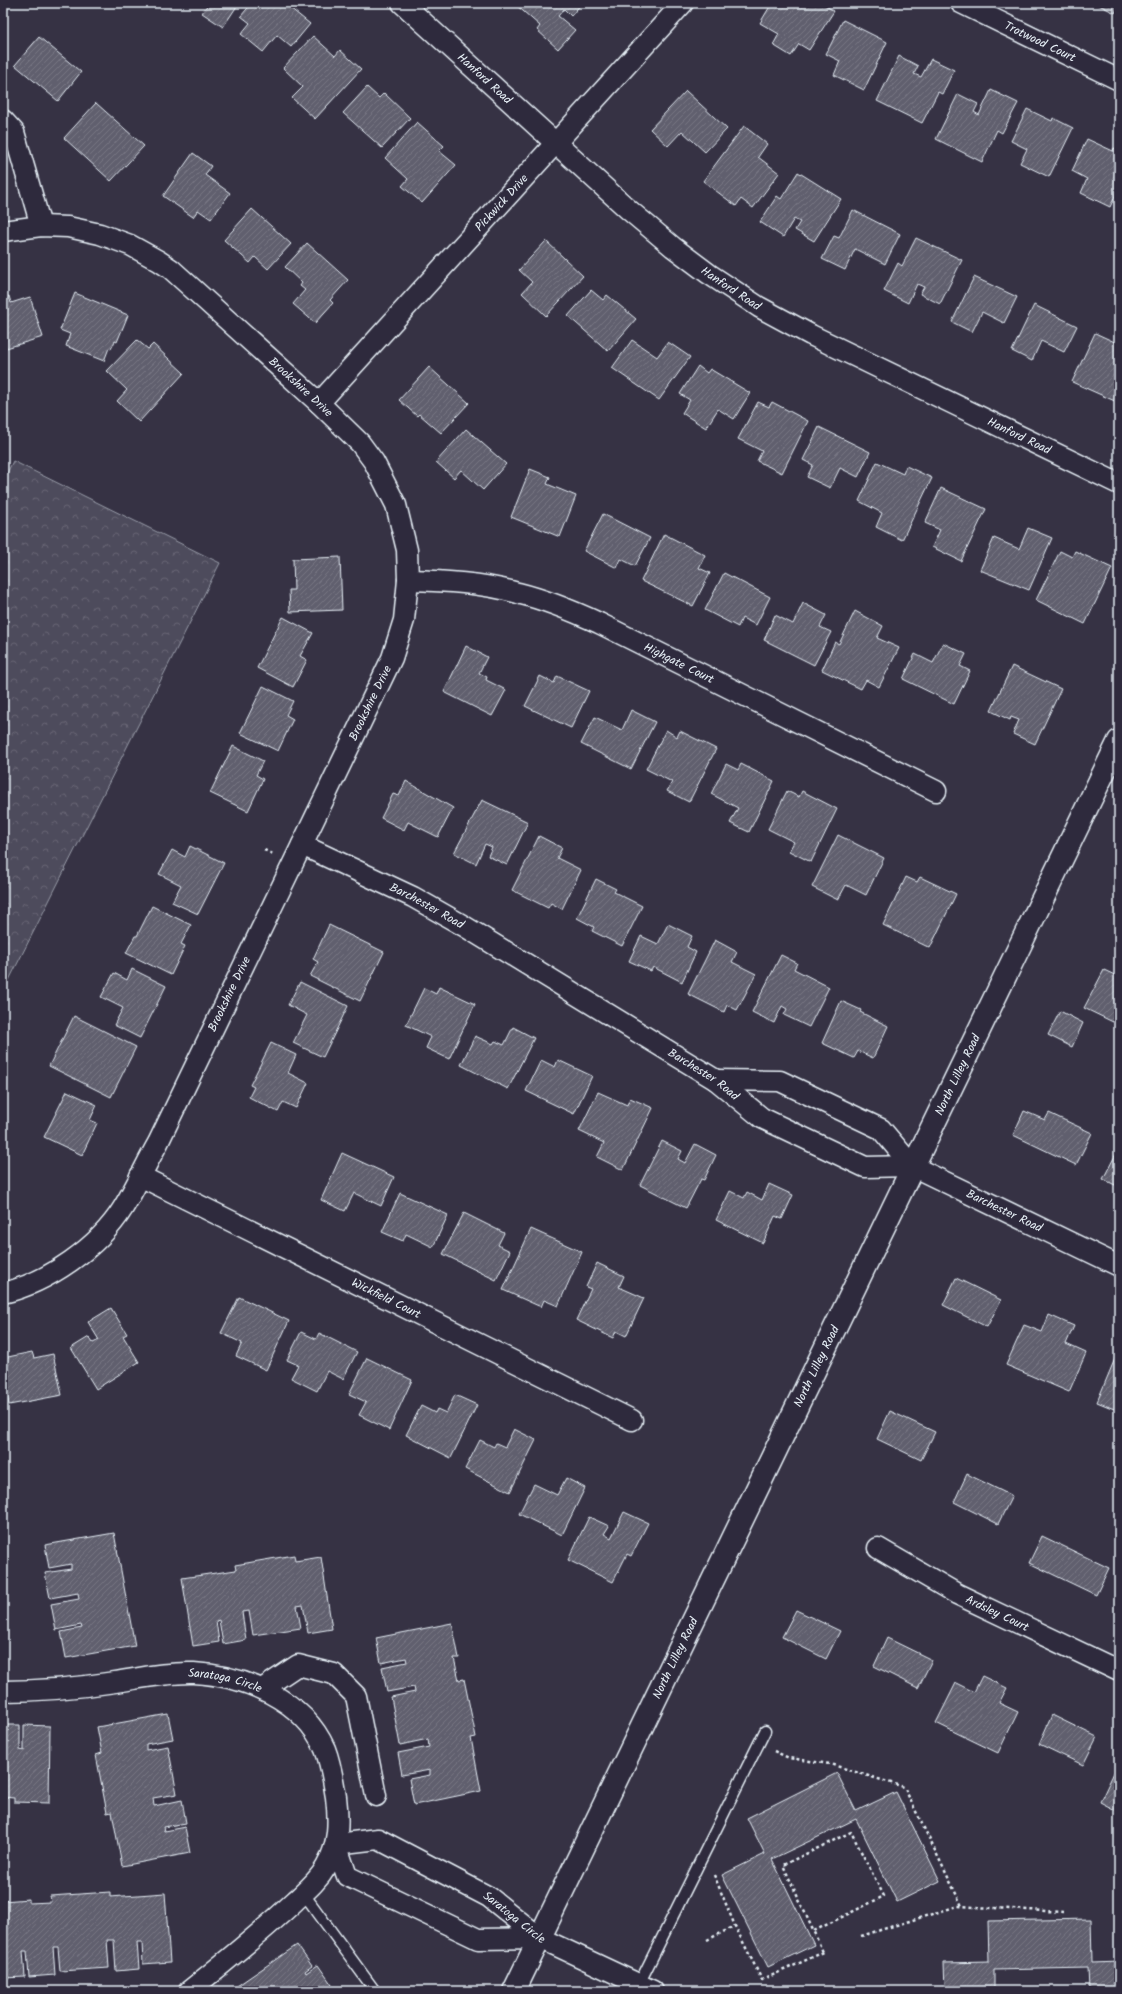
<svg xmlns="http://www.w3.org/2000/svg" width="1122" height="1994" font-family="Kalam,sans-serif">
  <defs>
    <pattern id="park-crowns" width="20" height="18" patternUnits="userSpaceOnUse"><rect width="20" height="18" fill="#4d4b5c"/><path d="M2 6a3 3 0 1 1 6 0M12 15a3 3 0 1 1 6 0" fill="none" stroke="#676574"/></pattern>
    <pattern id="building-hatch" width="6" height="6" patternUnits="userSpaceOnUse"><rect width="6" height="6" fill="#605e6e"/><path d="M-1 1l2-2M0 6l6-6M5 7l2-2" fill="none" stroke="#777683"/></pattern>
  </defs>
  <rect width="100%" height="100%" fill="#363244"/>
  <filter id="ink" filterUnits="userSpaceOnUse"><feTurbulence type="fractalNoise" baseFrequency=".025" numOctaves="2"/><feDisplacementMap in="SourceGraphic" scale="8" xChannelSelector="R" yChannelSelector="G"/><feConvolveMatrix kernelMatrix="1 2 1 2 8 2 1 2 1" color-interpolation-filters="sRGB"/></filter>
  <g filter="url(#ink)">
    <polygon fill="url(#park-crowns)" stroke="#9a9eaa" points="13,461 220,563 3,992 3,481"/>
    <g fill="url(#building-hatch)" stroke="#e8f1f8">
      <polygon points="207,3 239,3 223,27 202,13 208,4"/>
      <polygon points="252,3 277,3 279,5 284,3 310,24 291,47 277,35 263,52 241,34 250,23 241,16"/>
      <polygon points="516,3 582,3 571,16 564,9 558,16 575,30 558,49 537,30 540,26 515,4"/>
      <polygon points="772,3 821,3 834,11 809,50 799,44 791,56 773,45 779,34 760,23"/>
      <polygon points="1095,3 1119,3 1119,5 1115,13"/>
      <polygon points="843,20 887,42 864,90 834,75 840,61 826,54"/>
      <polygon points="313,36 335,56 340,50 361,69 315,119 292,98 303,87 283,68"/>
      <polygon points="39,37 81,72 58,101 15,65"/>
      <polygon points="899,56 918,66 914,74 921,77 931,59 954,70 942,94 938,92 922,123 877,101"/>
      <polygon points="367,87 379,98 384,93 410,118 382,148 343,113"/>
      <polygon points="991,90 1018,103 1002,133 997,130 982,162 936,139 958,94 978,104 974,112 979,115"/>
      <polygon points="686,91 727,129 705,152 682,131 668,146 650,129"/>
      <polygon points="96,103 144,146 111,181 64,138"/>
      <polygon points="1027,109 1052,121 1053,118 1073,128 1049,177 1020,163 1027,149 1011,141"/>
      <polygon points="417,122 444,146 439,151 456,165 422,203 402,186 408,179 385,158"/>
      <polygon points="744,126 767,144 758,157 779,173 753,208 741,199 736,206 703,181"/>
      <polygon points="1087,139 1113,151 1114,148 1119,150 1119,188 1110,207 1081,193 1087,179 1072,171"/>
      <polygon points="193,153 211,166 205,175 230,193 211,219 198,210 193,217 163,196"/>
      <polygon points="798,172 841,199 814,241 795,230 800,222 794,219 783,237 760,222 777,196 781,199"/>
      <polygon points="252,209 291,244 268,269 255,257 250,263 224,240"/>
      <polygon points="853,210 900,234 885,264 855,249 845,270 822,259 834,236 839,238"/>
      <polygon points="916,238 962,260 940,304 920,294 924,287 917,284 908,303 884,291 898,263 902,266"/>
      <polygon points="546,241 583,276 546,316 522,293 532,282 519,270"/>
      <polygon points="307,243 348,280 330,300 333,303 315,323 293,304 305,290 300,286 302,283 285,267"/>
      <polygon points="974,277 1017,297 1004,323 982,312 972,332 952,322"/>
      <polygon points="591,290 603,300 607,295 636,319 608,351 568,316"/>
      <polygon points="75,293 128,315 117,342 115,341 111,349 109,348 104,361 66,346 70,334 60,330"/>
      <polygon points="9,296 11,303 30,297 43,337 3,349 3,298"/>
      <polygon points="1034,305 1077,326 1064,352 1041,341 1032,361 1012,351"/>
      <polygon points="1095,333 1119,344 1119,398 1117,402 1072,382"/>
      <polygon points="137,340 148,349 153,344 184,373 139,422 117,401 127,390 107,371"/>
      <polygon points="632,340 657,357 668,342 690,357 659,400 612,368"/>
      <polygon points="698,366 707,373 710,369 750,393 734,419 718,409 706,428 682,413 690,400 680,394"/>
      <polygon points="429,367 469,403 441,433 419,414 417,416 399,400"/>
      <polygon points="758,402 769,407 772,402 808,421 782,473 757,461 762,451 738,439"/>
      <polygon points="819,427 870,452 858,477 840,468 830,488 807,477 813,465 803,460"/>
      <polygon points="466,429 506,464 483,490 461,470 454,478 436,462"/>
      <polygon points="877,462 903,474 906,466 932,478 902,540 876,527 882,513 859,501"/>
      <polygon points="530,469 550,477 547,484 576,496 560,537 511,517"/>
      <polygon points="941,488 986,509 961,561 932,547 940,530 925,523"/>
      <polygon points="603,514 650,538 635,566 621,559 617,568 584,551"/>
      <polygon points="1028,528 1052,538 1029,590 980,570 994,538 1019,549"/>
      <polygon points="664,534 705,555 699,568 710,573 693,606 641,581"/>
      <polygon points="1060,551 1072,557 1075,551 1112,568 1085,624 1036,600"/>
      <polygon points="340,557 342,610 290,612 289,590 294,590 293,559"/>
      <polygon points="724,573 770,597 756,625 742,618 738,627 705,610"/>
      <polygon points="803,603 826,615 820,627 831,632 814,665 764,640 775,615 793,624"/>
      <polygon points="855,611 883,626 877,638 899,648 879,687 866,680 861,689 822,670 835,642 839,644"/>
      <polygon points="283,617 313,633 300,656 307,660 293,687 257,668"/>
      <polygon points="943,643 966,654 960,666 970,671 954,704 903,679 915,654 933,663"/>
      <polygon points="466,646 487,657 479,673 487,677 486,680 506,690 492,716 444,692"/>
      <polygon points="1012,666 1061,689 1035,744 1013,734 1019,720 1011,717 1010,720 991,711"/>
      <polygon points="540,676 554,683 557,676 589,691 571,728 525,706"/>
      <polygon points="263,686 293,701 286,715 293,719 278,751 240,733"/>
      <polygon points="631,710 655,722 631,769 581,744 595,717 622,730"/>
      <polygon points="666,730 677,737 680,731 716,749 689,802 667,791 672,782 646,769"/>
      <polygon points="233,746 263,761 256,775 263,779 248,811 210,793"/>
      <polygon points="726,764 738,770 741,764 774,781 749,832 730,823 738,808 711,794"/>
      <polygon points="406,781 453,808 438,837 408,822 404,830 381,818 393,794 399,796"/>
      <polygon points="787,791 799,797 802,791 837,809 811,862 789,851 794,842 768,829"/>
      <polygon points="482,800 528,822 507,865 488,856 492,847 485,844 476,864 454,853"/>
      <polygon points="838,835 884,858 866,895 846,885 838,900 812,887"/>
      <polygon points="539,836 562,848 557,858 581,870 562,909 551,903 548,908 512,890"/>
      <polygon points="190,846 224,863 198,914 172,902 181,885 159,874 172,850 185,857"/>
      <polygon points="906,877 917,882 920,877 956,894 930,948 883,925"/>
      <polygon points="596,879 616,889 614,892 642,906 622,946 592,931 594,927 577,918"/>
      <polygon points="152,906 191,925 181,944 185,946 171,975 126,953 135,936 137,936"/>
      <polygon points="668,924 692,936 687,947 696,952 682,982 653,967 651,971 629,961 641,936 658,944"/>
      <polygon points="329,925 384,952 360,1001 310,976 318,962 313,959"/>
      <polygon points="715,940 737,952 732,962 756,974 737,1010 727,1005 724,1012 688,994"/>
      <polygon points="781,955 797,963 794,969 829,987 809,1027 784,1015 787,1009 782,1006 774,1023 752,1012"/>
      <polygon points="132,969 166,986 140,1038 114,1025 123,1008 101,997 114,973 127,980"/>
      <polygon points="1104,970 1119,977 1119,1011 1113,1022 1084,1008"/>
      <polygon points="300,982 348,1006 323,1057 293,1043 307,1015 288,1005"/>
      <polygon points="439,987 475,1004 449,1059 426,1048 431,1037 406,1025 424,988 436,994"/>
      <polygon points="841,1001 861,1010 860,1012 888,1026 873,1058 858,1051 854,1058 822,1043"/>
      <polygon points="1060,1011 1083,1023 1072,1047 1048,1035"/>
      <polygon points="74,1016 136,1047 111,1097 49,1066"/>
      <polygon points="513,1027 534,1038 508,1089 461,1065 475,1036 493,1044 495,1041 504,1045"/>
      <polygon points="271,1043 296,1055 288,1073 308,1083 296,1108 283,1102 278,1112 249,1097 254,1087 250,1085"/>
      <polygon points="541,1060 555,1067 558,1060 592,1076 574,1114 526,1091"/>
      <polygon points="67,1091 97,1105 90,1120 97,1123 82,1155 44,1137"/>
      <polygon points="598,1092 627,1105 630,1098 653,1108 623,1170 597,1157 604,1143 579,1131"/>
      <polygon points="1024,1111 1045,1120 1049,1113 1092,1133 1076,1165 1013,1135"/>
      <polygon points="662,1141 682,1151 678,1159 685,1163 695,1144 716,1155 704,1180 701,1179 686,1208 640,1185"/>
      <polygon points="1117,1152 1119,1153 1119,1187 1103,1179"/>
      <polygon points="342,1153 394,1177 381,1206 354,1193 345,1211 321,1200"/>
      <polygon points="769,1184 793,1195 782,1219 775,1216 763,1243 716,1220 730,1191 744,1198 747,1192 762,1200"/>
      <polygon points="400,1193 448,1215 433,1247 406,1234 403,1241 382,1232"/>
      <polygon points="464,1213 504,1233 498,1245 510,1251 496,1280 443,1254"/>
      <polygon points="531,1229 582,1252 558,1306 544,1300 541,1307 503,1290"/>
      <polygon points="597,1263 624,1276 619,1287 644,1298 626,1336 616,1331 613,1338 576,1320 591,1289 586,1287"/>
      <polygon points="956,1278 1001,1300 987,1327 943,1305"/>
      <polygon points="239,1297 289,1321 266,1370 236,1356 242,1343 221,1333"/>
      <polygon points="111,1308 127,1334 123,1336 139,1362 96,1389 71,1348 89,1337 93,1343 99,1340 88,1322"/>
      <polygon points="1049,1315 1074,1326 1066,1344 1086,1353 1069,1392 1006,1365 1024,1325 1042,1332"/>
      <polygon points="301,1332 316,1339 319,1333 357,1352 343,1379 327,1371 317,1391 291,1378 298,1365 287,1360"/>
      <polygon points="1119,1349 1119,1411 1097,1402"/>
      <polygon points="32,1352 34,1358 53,1354 62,1395 9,1405 3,1374 3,1358"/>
      <polygon points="367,1358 412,1380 389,1430 359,1415 366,1402 349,1394"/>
      <polygon points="455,1395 477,1405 451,1458 406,1435 421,1406 435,1413 437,1409 446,1413"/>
      <polygon points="890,1411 935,1432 921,1460 877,1439"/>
      <polygon points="514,1429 536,1440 510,1492 465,1469 480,1440 494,1447 496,1443 505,1447"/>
      <polygon points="967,1474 1012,1496 998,1524 954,1502"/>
      <polygon points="566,1478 585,1488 562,1535 519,1514 534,1484 557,1495"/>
      <polygon points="624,1512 648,1523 631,1556 627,1554 613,1582 568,1560 589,1517 609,1526 604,1534 611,1538"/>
      <polygon points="114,1533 135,1646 66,1658 61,1632 82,1628 81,1625 56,1630 51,1604 79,1599 78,1593 50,1598 45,1573 71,1569 71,1564 49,1568 45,1545"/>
      <polygon points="1042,1536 1109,1568 1096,1595 1029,1563"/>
      <polygon points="294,1555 295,1561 321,1557 332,1629 308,1633 303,1605 297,1606 301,1628 253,1635 249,1611 242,1612 246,1640 223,1644 219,1620 216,1621 219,1642 193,1646 182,1578 236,1570 235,1565"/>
      <polygon points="796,1610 840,1631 826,1659 782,1637"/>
      <polygon points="452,1623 459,1658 454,1658 459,1680 464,1679 476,1737 471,1738 481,1791 414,1805 409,1779 430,1775 430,1770 402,1775 398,1753 429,1747 428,1739 400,1745 391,1697 415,1692 414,1687 387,1692 382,1667 407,1662 406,1658 381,1663 376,1638"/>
      <polygon points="887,1638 932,1660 918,1688 874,1666"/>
      <polygon points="982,1676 1007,1688 999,1703 1018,1712 998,1753 936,1723 956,1683 974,1692"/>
      <polygon points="168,1714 173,1739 146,1744 146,1750 168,1746 177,1794 153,1798 154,1806 182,1800 186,1823 163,1827 164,1831 185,1827 190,1853 122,1866 112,1812 107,1813 96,1755 102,1753 97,1727"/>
      <polygon points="1052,1715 1097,1737 1083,1765 1039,1744"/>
      <polygon points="3,1725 20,1725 20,1750 24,1751 24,1725 50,1726 49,1803 14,1802 14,1798 3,1797"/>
      <polygon points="1119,1762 1119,1812 1100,1802"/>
      <polygon points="837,1773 856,1811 896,1792 940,1881 897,1902 856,1819 772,1859 814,1945 768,1967 722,1875 765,1854 747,1818"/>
      <polygon points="110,1892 110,1897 165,1893 170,1962 143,1964 142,1942 137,1942 139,1969 116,1971 114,1940 107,1940 109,1968 60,1971 58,1947 53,1947 55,1975 29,1977 27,1951 23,1951 25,1977 3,1978 3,1901 29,1899 29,1903 51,1902 50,1896"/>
      <polygon points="1091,1919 1092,1962 1119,1961 1119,1991 1089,1991 1088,1968 994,1970 994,1991 945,1991 944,1963 989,1962 988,1921"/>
      <polygon points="297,1945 312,1966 305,1971 306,1973 318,1965 334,1988 329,1991 240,1991 237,1986"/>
    </g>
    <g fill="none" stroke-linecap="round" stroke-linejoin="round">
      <defs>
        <g id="service">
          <polyline points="304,1894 375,1991"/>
          <polyline points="639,1984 765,1731"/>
        </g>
        <g id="minor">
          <path id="s1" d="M402,3L629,210L673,247L709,274L759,307L811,335L1119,484"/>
          <path id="s2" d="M961,3L1119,80"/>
          <polyline points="3,120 14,132 41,226"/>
          <path id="s3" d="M3,231L41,226L68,227L100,234L130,245L159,261L171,269L319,403L360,443L374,462L396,505L407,550L408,580L404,620L392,658L158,1143C146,1164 136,1187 123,1208C99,1247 47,1283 3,1293"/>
          <path id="s4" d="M319,403L683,3"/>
          <path id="s5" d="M408,580C445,581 483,583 518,593C546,600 573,611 599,623L936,791"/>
          <path id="s6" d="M302,845L413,897L464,926L716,1080L762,1118L865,1167L912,1166L1119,1266"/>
          <polyline points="716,1080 780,1081 881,1129 912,1166"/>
          <path id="s7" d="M140,1176L632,1420"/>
          <path id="s8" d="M878,1548L957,1594L1119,1671"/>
          <polyline points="262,1689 298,1665 334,1674 356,1696 376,1796"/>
          <path id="s9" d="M3,1691C42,1691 76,1688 115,1682C141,1678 168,1672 194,1673C245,1676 303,1699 325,1749C331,1764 333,1780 336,1797C339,1822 339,1844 326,1867C318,1881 306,1891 295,1901C261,1933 225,1962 189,1991"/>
          <path id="s10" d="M336,1844L378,1839L489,1897L540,1938L653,1991"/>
          <polyline points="336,1844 347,1876 478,1939 540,1938"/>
        </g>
        <g id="tertiary">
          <path id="s11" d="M514,1991L1119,741"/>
        </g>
      </defs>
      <use href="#service" stroke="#e8f1f8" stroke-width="13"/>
      <use href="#minor" stroke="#e8f1f8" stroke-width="23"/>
      <use href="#tertiary" stroke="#e8f1f8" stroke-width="25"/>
      <g stroke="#e8f1f8" stroke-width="2.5" stroke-dasharray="3 3" stroke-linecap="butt">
        <polyline points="264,850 273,854"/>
        <polyline points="774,1751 789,1758 830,1764 904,1787 962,1906"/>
        <polyline points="714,1875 735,1926 762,1980 826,1951"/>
        <polyline points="814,1931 884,1896 851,1832 783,1865 823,1952"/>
        <polyline points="861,1936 958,1906 1063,1912"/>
        <polyline points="707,1940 735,1926"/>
      </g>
      <use href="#service" stroke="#2f2a3d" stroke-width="10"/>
      <use href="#minor" stroke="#2f2a3d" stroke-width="20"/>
      <use href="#tertiary" stroke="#2f2a3d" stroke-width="22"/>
    </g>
  </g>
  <g text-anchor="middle" stroke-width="3" stroke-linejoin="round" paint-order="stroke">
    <g font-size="12" fill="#e8f1f8" stroke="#2f2a3d">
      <text dy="4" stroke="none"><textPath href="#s2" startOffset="88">Trotwood Court</textPath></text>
      <text dy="4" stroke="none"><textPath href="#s1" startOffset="112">Hanford Road</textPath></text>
      <text dy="4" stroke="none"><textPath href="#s4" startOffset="271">Pickwick Drive</textPath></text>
      <text dy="4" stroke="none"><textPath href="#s1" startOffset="436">Hanford Road</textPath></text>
      <text dy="4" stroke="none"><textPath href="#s3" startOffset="353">Brookshire Drive</textPath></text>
      <text dy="4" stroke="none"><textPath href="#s1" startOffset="760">Hanford Road</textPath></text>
      <text dy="4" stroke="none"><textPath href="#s5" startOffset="287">Highgate Court</textPath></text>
      <text transform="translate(370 703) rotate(-64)" y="4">Brookshire Drive</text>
      <text dy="4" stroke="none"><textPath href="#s6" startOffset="139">Barchester Road</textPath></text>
      <text transform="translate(229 994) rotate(-64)" y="4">Brookshire Drive</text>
      <text dy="4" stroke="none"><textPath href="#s11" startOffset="1018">North Lilley Road</textPath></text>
      <text dy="4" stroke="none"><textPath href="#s6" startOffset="463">Barchester Road</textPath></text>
      <text dy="4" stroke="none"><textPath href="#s6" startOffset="800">Barchester Road</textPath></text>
      <text dy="4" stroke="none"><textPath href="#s7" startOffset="275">Wickfield Court</textPath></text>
      <text dy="4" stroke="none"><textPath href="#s11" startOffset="694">North Lilley Road</textPath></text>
      <text dy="4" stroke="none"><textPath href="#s8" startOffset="136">Ardsley Court</textPath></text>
      <text dy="4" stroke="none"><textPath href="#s11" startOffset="370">North Lilley Road</textPath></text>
      <text dy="4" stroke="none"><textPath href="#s9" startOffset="224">Saratoga Circle</textPath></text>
      <text dy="4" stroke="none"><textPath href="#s10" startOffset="200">Saratoga Circle</textPath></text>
    </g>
  </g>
  <rect width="1122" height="1994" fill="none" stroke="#2f2a3d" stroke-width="16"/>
  <rect x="8" y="8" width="1106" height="1978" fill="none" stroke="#e8f1f8" stroke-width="1.5" filter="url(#ink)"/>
</svg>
